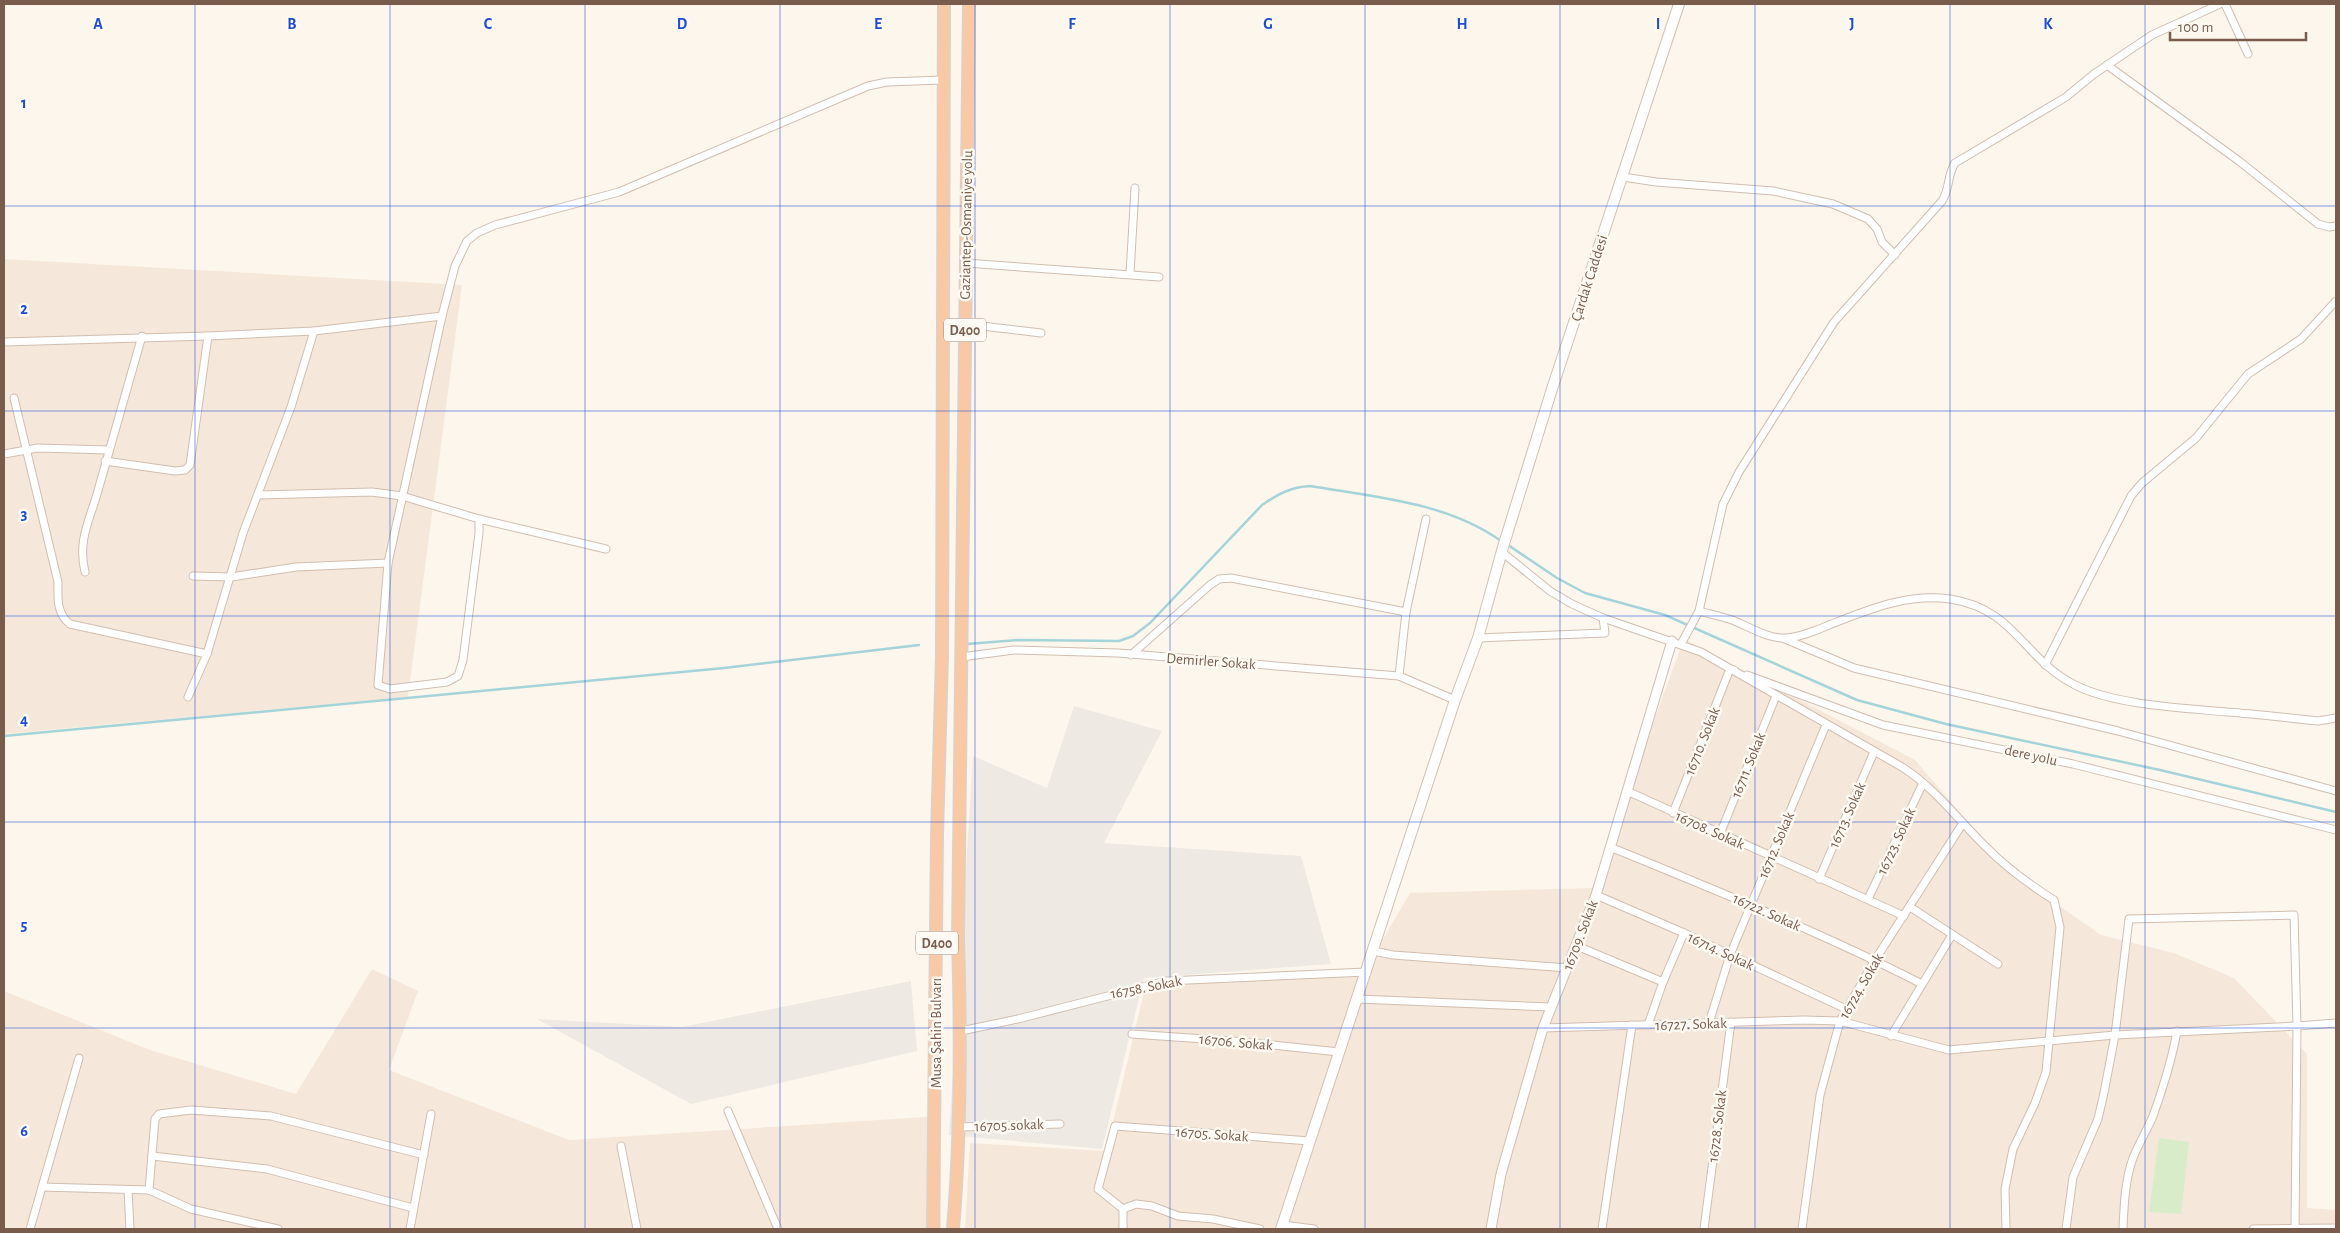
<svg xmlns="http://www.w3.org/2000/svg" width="2340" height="1233" font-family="'Alegreya Sans',sans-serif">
  <rect width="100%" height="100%" fill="#fdf6ec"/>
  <g fill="#f5e8da">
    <polygon points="4,259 462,285 408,697 4,734"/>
    <polygon points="1684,639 1915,760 2011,872 2101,935 2174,953 2234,978 2307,1054 2307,1208 2336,1210 2336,1229 965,1229 970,1143 1106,1151 1147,980 1362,975 1410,893 1592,888"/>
    <polygon points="372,969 418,991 389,1070 569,1140 941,1116 941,1229 4,1229 4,991 150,1050 296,1094"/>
  </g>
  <g fill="#efe9e4">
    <polygon points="1074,706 1162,731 1104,843 1301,856 1331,964 1144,978 1102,1149 949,1135 973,756 1047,788"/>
    <polygon points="911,981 917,1051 691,1104 537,1019 682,1027"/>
  </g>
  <polygon fill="#d8ecc9" points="2159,1138 2189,1142 2181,1214 2149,1212"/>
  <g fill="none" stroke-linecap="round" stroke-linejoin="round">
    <g stroke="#a5d3da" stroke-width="2.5">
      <polyline points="1508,545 1557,578 1585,593 1665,615 1857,700 1946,724 2160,770 2336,812"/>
      <path d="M967,644L1019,640L1119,641L1133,636L1150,623L1262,505C1278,494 1291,487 1310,486C1375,497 1446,502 1501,541"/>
      <polyline points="4,736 724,668 919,645"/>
    </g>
    <defs>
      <g id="minor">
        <polyline points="2225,4 2248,54"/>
        <polyline points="2107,65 2239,161 2318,224 2329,227 2336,226"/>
        <polyline points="1623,177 1656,182 1773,191 1833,204 1868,219 1877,229 1882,242 1895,255"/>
        <polyline points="965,263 1159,277"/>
        <polyline points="1130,274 1135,188"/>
        <polyline points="965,324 1041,333"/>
        <polyline points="4,342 208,336 314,331 442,316"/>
        <path d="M14,398L58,582C58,598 56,613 70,624L207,654"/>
        <polyline points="4,454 38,448 108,450"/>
        <polyline points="105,461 175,471 185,470 190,465 208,336"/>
        <polyline points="258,495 372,492 402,496 479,519 606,549"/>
        <polyline points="479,519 479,533 463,660 458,676 447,682 390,689 378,685 388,563 442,316 455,266 467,241 477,233 495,225 619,192 868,86 887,82 943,80"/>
        <path d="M1503,553L1550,591L1572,604L1603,618L1701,652L1902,767C1935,788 1959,821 1987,848C2007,868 2030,885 2054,900L2060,927L2046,1072L2035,1103L2013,1149L2005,1189L2006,1229"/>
        <path d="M85,572C77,539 91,518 99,487C113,437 127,387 142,336"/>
        <polyline points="193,576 231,577 296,567 388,563"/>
        <path d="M1699,611C1710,614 1721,616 1732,620C1748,626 1768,639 1785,638C1797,638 1818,630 1829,625C1868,610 1907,593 1950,599C2016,609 2023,659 2075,685C2114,705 2183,708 2227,712C2257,714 2287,718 2318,721L2336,718"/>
        <polyline points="1478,638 1605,633 1603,618"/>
        <polyline points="1785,639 1854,668 2118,731 2336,791"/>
        <path d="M1681,644L1699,611L1723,504L1739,472L1834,322L1942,201C1950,189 1947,175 1955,163L2066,97L2094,74L2152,35L2220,4"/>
        <polyline points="1131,655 1210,585 1219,579 1231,578 1406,612"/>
        <polyline points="961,657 1014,650 1118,653 1399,676 1455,700"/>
        <polyline points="2045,665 2131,496 2142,483 2196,438 2248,374 2301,339 2336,301"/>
        <polyline points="1747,675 1883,725 2073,764 2336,830"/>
        <polyline points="1399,676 1406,612 1426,519"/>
        <polyline points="188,697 207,654 243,533 291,407 314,331"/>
        <polyline points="1627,791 1904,916"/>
        <polyline points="1673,813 1730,669 1734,670"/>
        <polyline points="1720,834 1776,696"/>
        <path d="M1610,847C1715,890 1820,932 1922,984"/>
        <polyline points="1819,879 1874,752"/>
        <polyline points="1596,895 1684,933 1846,1009"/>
        <polyline points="1868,899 1923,783"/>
        <polyline points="1910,907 1998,964"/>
        <polyline points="1577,946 1663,982"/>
        <polyline points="1373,951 1393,955 1568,968"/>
        <polyline points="1358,999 1551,1007"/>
        <polyline points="1709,1023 1730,955 1826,725"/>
        <polyline points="1648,1025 1663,982 1684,933"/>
        <polyline points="1543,1028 1804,1020 1840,1021 1949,1050 2115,1035 2297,1026 2295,1229"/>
        <polyline points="961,1031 1018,1019 1166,981 1366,972"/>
        <polyline points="1132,1034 1233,1041 1339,1052"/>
        <polyline points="1891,1036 1952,935"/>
        <polyline points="728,1111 778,1229"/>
        <polyline points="958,1127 1060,1124"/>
        <polyline points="621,1146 637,1229"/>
        <polyline points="152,1156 267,1169 413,1208"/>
        <polyline points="42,1187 149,1190 191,1209 278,1229"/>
        <polyline points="128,1190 130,1229"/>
        <polyline points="149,1190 155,1119 159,1114 191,1110 271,1116 424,1155"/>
        <polyline points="1123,1209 1136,1204 1152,1206 1178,1216 1213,1219 1260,1229"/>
        <polyline points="1283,1225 1314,1229"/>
        <polyline points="30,1229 79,1058"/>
        <polyline points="410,1229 431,1114"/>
        <polyline points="1123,1229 1123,1209 1098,1189 1115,1126 1310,1141"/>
        <polyline points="1602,1229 1632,1025"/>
        <polyline points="1704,1229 1731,1022"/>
        <polyline points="1802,1229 1820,1095 1840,1021 1875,960 1963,823"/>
        <polyline points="2066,1229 2073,1177 2098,1119 2104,1093 2115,1035 2129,919 2294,915 2297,1026 2336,1023"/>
        <path d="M2123,1229C2124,1205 2125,1180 2133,1158C2139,1143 2147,1130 2153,1116C2163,1088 2172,1060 2177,1031"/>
        <polyline points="2253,1229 2336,1228"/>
      </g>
      <polyline id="tertiary" points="1491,1229 1501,1174 1543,1028 1596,895 1672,641"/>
      <polyline id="secondary" points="1281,1229 1455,700 1478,638 1503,547 1552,389 1679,4"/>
      <g id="trunk">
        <polyline points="933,1229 937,836 942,656 944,4"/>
        <path d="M953,1229C961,1133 961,1036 958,939L969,4"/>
      </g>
    </defs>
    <use href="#minor" stroke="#d1beb0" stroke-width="9"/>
    <use href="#tertiary" stroke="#d1beb0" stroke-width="11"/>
    <use href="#secondary" stroke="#d6c0b0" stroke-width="12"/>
    <use href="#trunk" stroke="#dad1cd" stroke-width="14"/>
    <use href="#minor" stroke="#fff" stroke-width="7"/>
    <use href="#tertiary" stroke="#fff" stroke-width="9"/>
    <use href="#secondary" stroke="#fff" stroke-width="10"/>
    <use href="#trunk" stroke="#f9c8a4" stroke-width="11"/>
  </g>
  <path fill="none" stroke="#1d4ed8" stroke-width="1" stroke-opacity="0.55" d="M195,4V1229M390,4V1229M585,4V1229M780,4V1229M975,4V1229M1170,4V1229M1365,4V1229M1560,4V1229M1755,4V1229M1950,4V1229M2145,4V1229M4,206H2336M4,411H2336M4,616H2336M4,822H2336M4,1028H2336"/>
  <g text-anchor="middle" stroke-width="5" stroke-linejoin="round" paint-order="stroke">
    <g fill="#fffaf3" stroke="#a28b7f" stroke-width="1">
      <rect x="944" y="318.5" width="42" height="23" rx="4"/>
      <rect x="916" y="931.5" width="42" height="23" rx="4"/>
    </g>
    <g font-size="14" font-weight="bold" fill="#7a5c4d">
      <text x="965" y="335">D400</text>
      <text x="937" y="948">D400</text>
    </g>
    <g font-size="15" fill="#7a5c4d" stroke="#fffaf3">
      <text transform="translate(966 225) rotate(-89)" y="5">Gaziantep-Osmaniye yolu</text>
      <text transform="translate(1589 278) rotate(-72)" y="5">Çardak Caddesi</text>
      <text transform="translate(1211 661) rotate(4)" y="5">Demirler Sokak</text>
      <text transform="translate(1702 741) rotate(-68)" y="5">16710. Sokak</text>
      <text transform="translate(2031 755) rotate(12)" y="5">dere yolu</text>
      <text transform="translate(1748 765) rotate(-68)" y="5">16711. Sokak</text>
      <text transform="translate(1847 815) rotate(-66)" y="5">16713. Sokak</text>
      <text transform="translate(1710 830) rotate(24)" y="5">16708. Sokak</text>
      <text transform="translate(1896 841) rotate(-65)" y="5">16723. Sokak</text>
      <text transform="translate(1776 845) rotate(-67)" y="5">16712. Sokak</text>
      <text transform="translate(1767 912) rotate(24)" y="5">16722. Sokak</text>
      <text transform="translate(1580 935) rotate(-69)" y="5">16709. Sokak</text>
      <text transform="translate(1721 951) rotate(25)" y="5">16714. Sokak</text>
      <text transform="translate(1861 986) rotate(-60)" y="5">16724. Sokak</text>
      <text transform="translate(1146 987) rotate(-11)" y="5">16758. Sokak</text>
      <text transform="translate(1691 1024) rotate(-2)" y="5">16727. Sokak</text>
      <text transform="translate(936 1033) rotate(-90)" y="5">Musa Şahin Bulvarı</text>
      <text transform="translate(1236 1042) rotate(5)" y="5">16706. Sokak</text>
      <text transform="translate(1009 1125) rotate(-2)" y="5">16705.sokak</text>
      <text transform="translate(1717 1126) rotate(-83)" y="5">16728. Sokak</text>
      <text transform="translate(1212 1134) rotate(4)" y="5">16705. Sokak</text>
    </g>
  </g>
  <g font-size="16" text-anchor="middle" font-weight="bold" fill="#1d4ed8" stroke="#fffaf3" stroke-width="5" stroke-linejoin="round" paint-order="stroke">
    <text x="98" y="29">A</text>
    <text x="292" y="29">B</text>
    <text x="488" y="29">C</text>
    <text x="682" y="29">D</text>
    <text x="878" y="29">E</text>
    <text x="1072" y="29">F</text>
    <text x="1268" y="29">G</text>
    <text x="1462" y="29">H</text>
    <text x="1658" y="29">I</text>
    <text x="1852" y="29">J</text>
    <text x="2048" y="29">K</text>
    <text x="24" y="108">1</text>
    <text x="24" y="314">2</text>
    <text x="24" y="519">3</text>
    <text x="24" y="725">4</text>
    <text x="24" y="930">5</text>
    <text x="24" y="1136">6</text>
  </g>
  <rect width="2340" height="1233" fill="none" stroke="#7a5c4d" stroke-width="10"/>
  <path d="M2170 32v8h136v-8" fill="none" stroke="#7a5c4d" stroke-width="2.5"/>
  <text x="2178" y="32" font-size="15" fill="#7a5c4d" stroke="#fffaf3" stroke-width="4" paint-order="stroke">100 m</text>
</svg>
